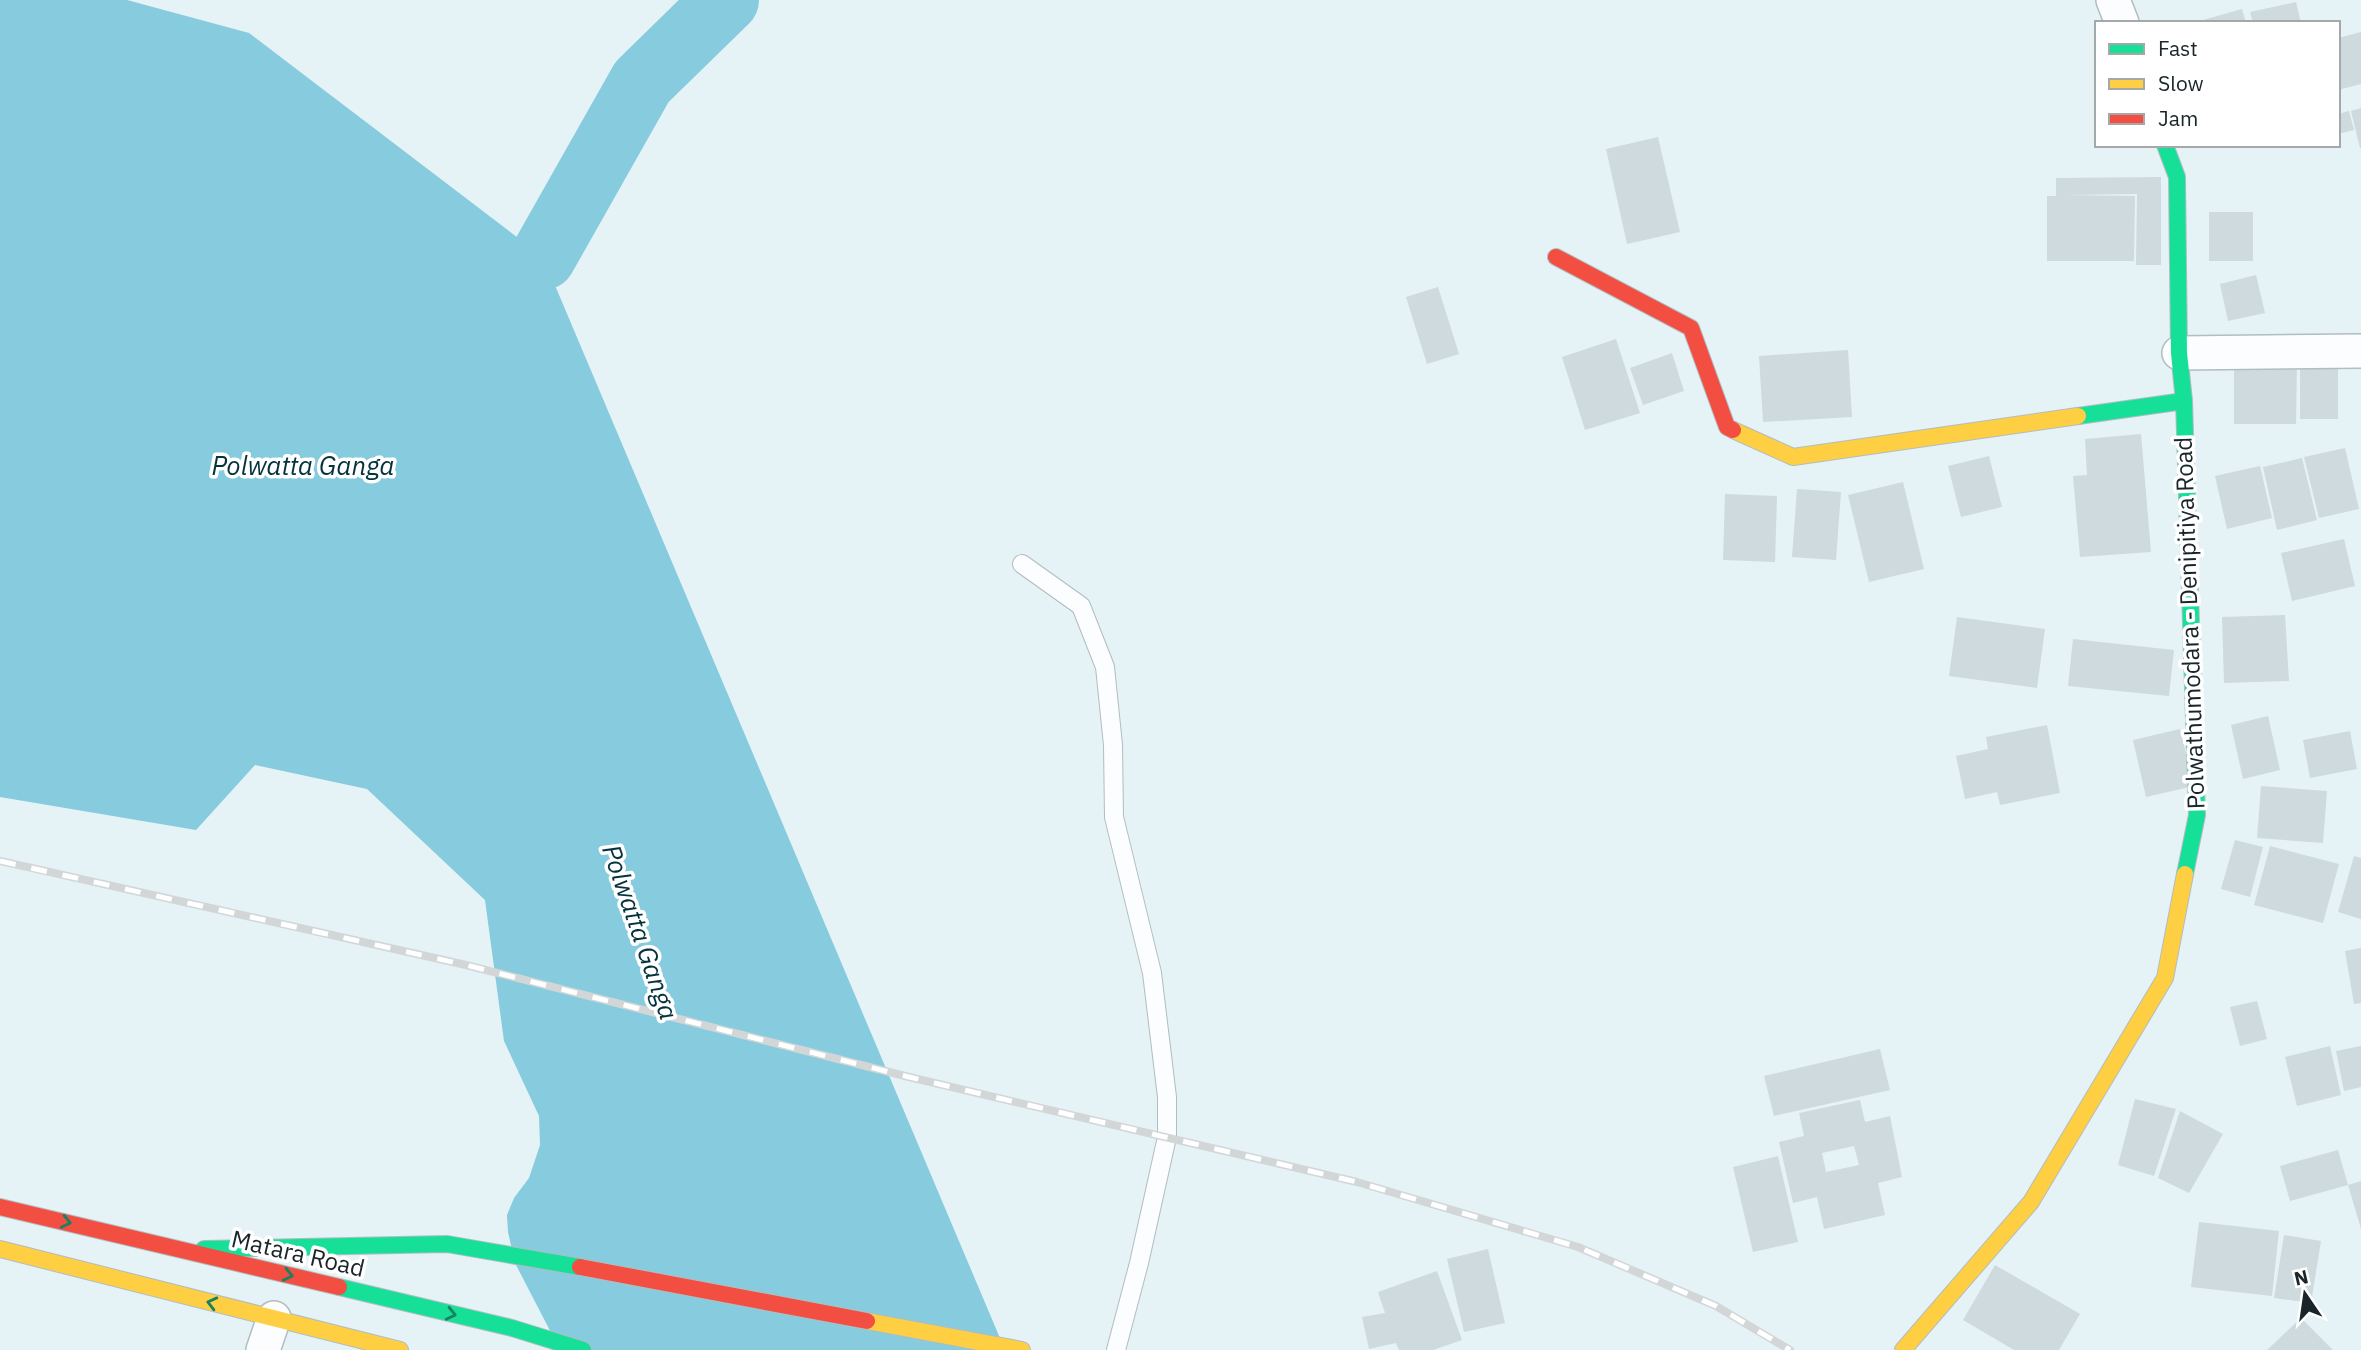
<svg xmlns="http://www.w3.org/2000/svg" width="2361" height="1350" font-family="'IBM Plex Sans',sans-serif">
  <rect width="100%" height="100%" fill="#e5f2f6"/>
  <polygon fill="#86cbde" points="0,0 127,0 249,33 543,257 1005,1350 560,1350 515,1263 508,1232 507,1215 514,1198 529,1178 540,1145 539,1116 504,1041 485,900 367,789 255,765 196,830 0,797"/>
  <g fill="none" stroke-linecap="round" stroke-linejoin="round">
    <polyline stroke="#86cbde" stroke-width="66" points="543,257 642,82 726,0"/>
  </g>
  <g fill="#cedade" fill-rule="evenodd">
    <polygon points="2296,2 2301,23 2253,23 2250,12"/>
    <polygon points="2242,9 2246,23 2196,23 2196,22"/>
    <polygon points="2361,32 2361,84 2338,90 2338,38"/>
    <polygon points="2361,108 2361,148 2360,148 2351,111"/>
    <polygon points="2349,111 2354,130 2338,134 2338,114"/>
    <polygon points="1658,137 1680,232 1627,244 1606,149"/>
    <polygon points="2161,177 2161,265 2136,265 2137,194 2063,195 2135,196 2134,261 2047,261 2047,196 2056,196 2056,178"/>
    <rect x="2209" y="212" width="44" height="49"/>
    <polygon points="2256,275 2265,313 2228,321 2220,284"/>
    <polygon points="1438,287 1459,354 1427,364 1406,297"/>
    <polygon points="1616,339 1640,413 1585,430 1562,357"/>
    <polygon points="1848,350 1852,417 1763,422 1759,356"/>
    <polygon points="1672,353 1684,391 1643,405 1630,368"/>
    <polygon points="2234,363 2297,363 2296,424 2234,424"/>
    <rect x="2300" y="368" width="38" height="51"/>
    <polygon points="2141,434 2151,552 2080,557 2073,476 2087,475 2085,439"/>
    <polygon points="2345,448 2359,509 2319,518 2304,457"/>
    <polygon points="1989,456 2002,507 1961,517 1948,466"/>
    <polygon points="2302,458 2317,520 2277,530 2263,467"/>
    <polygon points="2260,466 2272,518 2227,529 2215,476"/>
    <polygon points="1903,482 1924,569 1869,582 1848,495"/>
    <polygon points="1797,489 1841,492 1836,560 1792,557"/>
    <polygon points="1725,494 1777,496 1775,562 1723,560"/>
    <polygon points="2344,539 2355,586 2292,601 2281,553"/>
    <polygon points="2285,615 2289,681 2224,683 2222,617"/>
    <polygon points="1957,617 2045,629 2037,688 1949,676"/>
    <polygon points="2073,639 2174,650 2169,696 2068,686"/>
    <polygon points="2268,716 2280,770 2243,779 2231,725"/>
    <polygon points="2047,725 2060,793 2000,805 1997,792 1965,799 1956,756 1988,749 1986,737"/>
    <polygon points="2180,729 2194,786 2146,797 2133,740"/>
    <polygon points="2350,731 2357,769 2310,778 2303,740"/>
    <polygon points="2261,786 2327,791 2323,843 2257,838"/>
    <polygon points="2235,840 2263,847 2250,897 2221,889"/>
    <polygon points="2270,846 2339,864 2323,923 2254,905"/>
    <polygon points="2354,856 2361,858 2361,919 2338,912"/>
    <polygon points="2361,948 2361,1003 2354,1004 2345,951"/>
    <polygon points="2257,1001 2267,1039 2240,1046 2230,1007"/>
    <polygon points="2330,1046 2341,1095 2297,1106 2285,1057"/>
    <polygon points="2361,1046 2361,1087 2344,1091 2336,1051"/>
    <polygon points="1880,1049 1890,1090 1774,1116 1764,1076"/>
    <polygon points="2135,1099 2176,1109 2154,1176 2118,1165"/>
    <path d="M1860,1100L1865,1122L1890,1116L1902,1177L1878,1183L1885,1215L1824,1229L1817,1197L1793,1203L1779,1142L1804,1136L1799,1113ZM1854,1146L1859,1165L1826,1172L1822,1153Z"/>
    <polygon points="2180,1111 2223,1134 2189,1193 2158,1178"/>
    <polygon points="2338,1150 2348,1185 2361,1181 2361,1229 2348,1185 2290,1201 2280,1166"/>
    <polygon points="1778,1156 1798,1242 1753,1252 1733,1167"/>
    <polygon points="2199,1222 2279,1231 2272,1296 2191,1287"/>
    <polygon points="2284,1235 2321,1241 2311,1303 2274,1298"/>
    <polygon points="1488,1249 1505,1323 1464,1332 1447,1259"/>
    <polygon points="1995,1265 2080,1314 2059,1350 2014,1350 1963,1320"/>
    <polygon points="1437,1271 1462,1340 1433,1350 1399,1350 1396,1343 1369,1349 1362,1317 1385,1313 1378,1292"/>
    <polygon points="2301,1318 2333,1350 2267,1350"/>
  </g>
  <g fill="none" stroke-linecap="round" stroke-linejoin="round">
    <defs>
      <polyline id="lane" points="1022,564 1081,606 1105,667 1113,745 1114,817 1152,973 1167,1097 1167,1137 1139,1263 1116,1350"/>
      <g id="street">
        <polyline points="2113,0 2122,23"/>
        <polyline points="2179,353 2361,351"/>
        <polyline points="263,1350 274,1318"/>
      </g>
      <g id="fast">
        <polyline points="2165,145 2177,177 2179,353 2184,401 2197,815 2185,874"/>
        <polyline points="2078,416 2184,401"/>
        <polyline points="204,1249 447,1244 580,1267"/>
        <polyline points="339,1287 512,1328 583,1350"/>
      </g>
      <g id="slow">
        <polyline points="1733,430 1793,457 2078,416"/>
        <polyline points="0,1249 400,1350"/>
        <polyline points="867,1321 1022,1350"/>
        <polyline points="1903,1350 2031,1202 2165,978 2185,874"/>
      </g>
      <g id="jam">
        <polyline points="1556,257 1691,328 1727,427 1733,430"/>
        <polyline points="0,1207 339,1287"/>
        <polyline points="580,1267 867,1321"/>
      </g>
    </defs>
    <use href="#lane" stroke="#b1bdc0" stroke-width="20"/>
    <use href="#street" stroke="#b1bdc0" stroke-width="36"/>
    <use href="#fast" stroke="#b1bdc0" stroke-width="18"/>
    <use href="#slow" stroke="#b1bdc0" stroke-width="18"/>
    <use href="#jam" stroke="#b1bdc0" stroke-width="18"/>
    <use href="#lane" stroke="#fbfdfe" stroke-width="18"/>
    <use href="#street" stroke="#fbfdfe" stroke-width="33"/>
    <use href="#fast" stroke="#16e098" stroke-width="16"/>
    <use href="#slow" stroke="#ffcf43" stroke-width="16"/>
    <use href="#jam" stroke="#f24e42" stroke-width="16"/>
    <defs>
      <polyline id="rail" points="0,861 466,965 909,1077 1357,1182 1578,1247 1716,1306 1790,1350"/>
    </defs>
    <use href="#rail" stroke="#d2d6d7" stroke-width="8"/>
    <use href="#rail" stroke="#fff" stroke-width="5" stroke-dasharray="16" stroke-linecap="butt"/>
  </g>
  <defs><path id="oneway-chevron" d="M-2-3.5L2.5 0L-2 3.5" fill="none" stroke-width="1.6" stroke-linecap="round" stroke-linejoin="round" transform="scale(1.75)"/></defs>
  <g stroke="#188260">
    <use href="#oneway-chevron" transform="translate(66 1222) rotate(13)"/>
    <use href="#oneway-chevron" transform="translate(288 1275) rotate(13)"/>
    <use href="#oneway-chevron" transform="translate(212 1303) rotate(-166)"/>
    <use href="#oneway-chevron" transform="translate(451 1314) rotate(13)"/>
  </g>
  <g text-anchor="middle" stroke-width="7" stroke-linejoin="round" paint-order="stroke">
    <g font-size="24" fill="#192528" stroke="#fff">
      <text transform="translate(2190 623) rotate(-92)" y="8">Polwathumodara - Denipitiya Road</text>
      <text transform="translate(298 1254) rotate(13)" y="8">Matara Road</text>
    </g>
    <g font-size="26" font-style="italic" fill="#04323d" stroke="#fff">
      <text x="303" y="475">Polwatta Ganga</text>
      <text transform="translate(640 932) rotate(71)" y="9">Polwatta Ganga</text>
    </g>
  </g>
  <rect x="2095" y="21" width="245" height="126" fill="#ffffff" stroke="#a3a8a9" stroke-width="2"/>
  <rect x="2109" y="44" width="35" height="10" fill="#16e098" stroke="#a3a8a9" stroke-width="2"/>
  <text x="2158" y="56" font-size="21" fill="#192528">Fast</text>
  <rect x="2109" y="79" width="35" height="10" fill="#ffcf43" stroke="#a3a8a9" stroke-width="2"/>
  <text x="2158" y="91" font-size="21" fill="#192528">Slow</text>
  <rect x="2109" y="114" width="35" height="10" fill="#f24e42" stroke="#a3a8a9" stroke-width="2"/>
  <text x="2158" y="126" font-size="21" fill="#192528">Jam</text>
  <g transform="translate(2305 1294) rotate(347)" stroke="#ffffff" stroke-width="5" paint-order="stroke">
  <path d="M0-5L12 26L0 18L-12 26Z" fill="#192528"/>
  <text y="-10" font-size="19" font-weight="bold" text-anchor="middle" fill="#192528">N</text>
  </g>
</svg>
